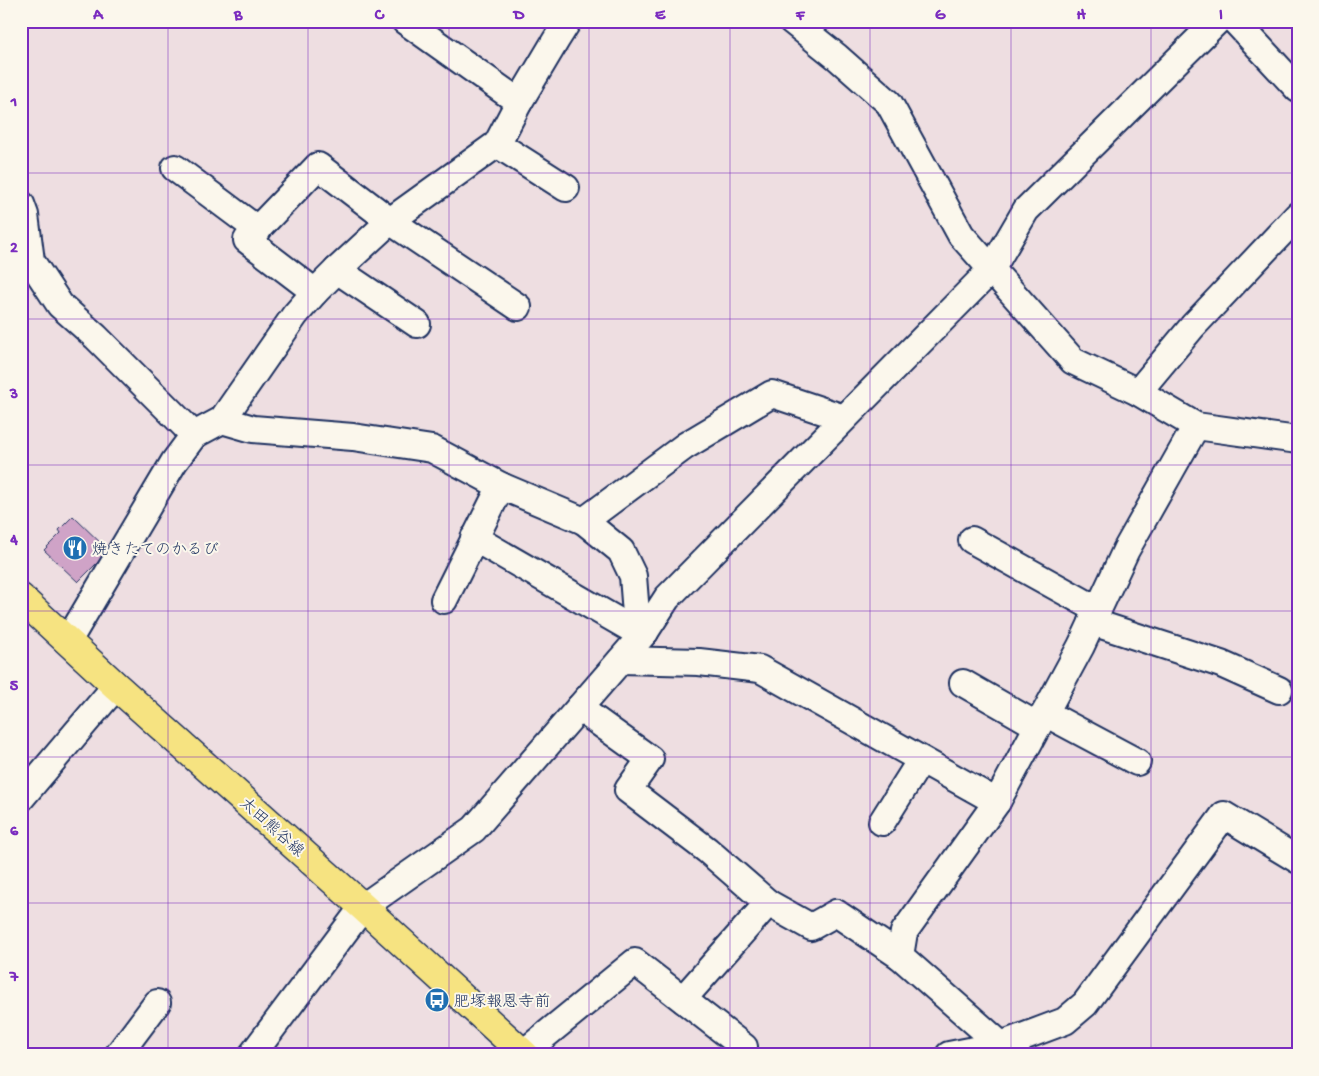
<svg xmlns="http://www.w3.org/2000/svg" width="1319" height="1076" font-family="'Gochi Hand','Klee One',sans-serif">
  <rect width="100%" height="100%" fill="#eedee1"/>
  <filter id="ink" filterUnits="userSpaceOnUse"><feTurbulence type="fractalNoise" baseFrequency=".02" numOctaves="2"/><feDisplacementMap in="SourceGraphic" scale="10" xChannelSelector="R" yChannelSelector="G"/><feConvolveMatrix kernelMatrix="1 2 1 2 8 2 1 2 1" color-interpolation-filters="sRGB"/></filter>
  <g filter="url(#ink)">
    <polygon fill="#cfa3c7" stroke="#1b2f5e" points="73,516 109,551 78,582 44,550 61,533 59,530"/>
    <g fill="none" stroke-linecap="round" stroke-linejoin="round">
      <defs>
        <g id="minor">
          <polyline points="405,21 519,102"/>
          <polyline points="792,21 837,57 889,103 961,235 1073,361 1138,392 1196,426 1298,440"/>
          <polyline points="1235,21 1298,89"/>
          <polyline points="497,144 566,188"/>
          <polyline points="175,168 258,230"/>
          <polyline points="21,204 25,215 31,261 60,305 96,337 194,435"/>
          <polyline points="337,270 417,324"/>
          <polyline points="315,292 247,240 318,166 390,221 518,307"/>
          <polyline points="1138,392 1193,326 1298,215"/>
          <polyline points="222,420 253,429 353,437 432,449 501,486 584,521 621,551 633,576 636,614 645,632"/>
          <polyline points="584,521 685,446 772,394 844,418"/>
          <polyline points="474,538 630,628 645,632"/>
          <polyline points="972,540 1098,610"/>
          <polyline points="444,600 501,486"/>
          <polyline points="1092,622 1221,664 1279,690"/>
          <polyline points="68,641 174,462 194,435 222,420 295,315 315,292 337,270 390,221 497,144 519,102 556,40 568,21"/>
          <polyline points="621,660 699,662 760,669 997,802"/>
          <polyline points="963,683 1038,726"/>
          <polyline points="579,708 650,759 628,790 707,850 768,903 811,927 836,913 900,956"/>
          <polyline points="1045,713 1137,762"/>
          <polyline points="21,798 116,686"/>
          <polyline points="882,822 921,760"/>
          <polyline points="683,999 768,903"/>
          <polyline points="118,1055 157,1003"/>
          <polyline points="252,1055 363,907 474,829 645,632 667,598 991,270 1026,210 1217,21"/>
          <polyline points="521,1055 635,962 744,1047 738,1055"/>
          <polyline points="949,1055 1001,1045 1065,1021 1085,1004 1224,815 1298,860"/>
          <polyline points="1018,1055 1001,1045 900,956 904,932 997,802 1081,646 1126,550 1196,426"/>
        </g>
        <polyline id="major" points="21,598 116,686 363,907 525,1055"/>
      </defs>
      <use href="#minor" stroke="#1b2f5e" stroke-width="30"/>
      <use href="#major" stroke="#1b2f5e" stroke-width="31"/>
      <use href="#minor" stroke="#fbf7ec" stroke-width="26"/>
      <use href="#major" stroke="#f6e381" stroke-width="28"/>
    </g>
  </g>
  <path fill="none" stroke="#7b2cbf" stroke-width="1" stroke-opacity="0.55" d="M168,21V1055M308,21V1055M449,21V1055M589,21V1055M730,21V1055M870,21V1055M1011,21V1055M1151,21V1055M21,173H1298M21,319H1298M21,465H1298M21,611H1298M21,757H1298M21,903H1298"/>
  <defs>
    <symbol id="restaurant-disc" viewBox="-11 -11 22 22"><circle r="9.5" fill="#1f6fb2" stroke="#fbf7ec"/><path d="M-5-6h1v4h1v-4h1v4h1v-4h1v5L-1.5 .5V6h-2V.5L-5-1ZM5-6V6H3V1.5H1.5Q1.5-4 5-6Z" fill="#fff"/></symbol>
    <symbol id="bus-disc" viewBox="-11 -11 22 22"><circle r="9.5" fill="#1f6fb2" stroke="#fbf7ec"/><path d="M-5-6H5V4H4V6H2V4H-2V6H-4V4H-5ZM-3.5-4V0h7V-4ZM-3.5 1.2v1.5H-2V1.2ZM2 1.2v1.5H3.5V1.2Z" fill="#fff"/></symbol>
  </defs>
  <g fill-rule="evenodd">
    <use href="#restaurant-disc" x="61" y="534" width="28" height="28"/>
    <use href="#bus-disc" x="423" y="986" width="28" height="28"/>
  </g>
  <g text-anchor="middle" stroke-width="4" stroke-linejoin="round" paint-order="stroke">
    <g font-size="16" fill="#1b2f5e" stroke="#fbf7ec" text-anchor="start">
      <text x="92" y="554">焼きたてのかるび</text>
      <text x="454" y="1006">肥塚報恩寺前</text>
    </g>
    <g font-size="16" fill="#1b2f5e" stroke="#fbf7ec">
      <text transform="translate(273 826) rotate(42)" y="6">太田熊谷線</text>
    </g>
  </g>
  <rect width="1319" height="1076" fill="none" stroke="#fbf7ec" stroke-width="55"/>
  <rect x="28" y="28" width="1264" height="1020" fill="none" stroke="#7b2cbf" stroke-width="2"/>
  <g font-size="16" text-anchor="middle" font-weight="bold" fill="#7b2cbf">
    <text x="98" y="19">A</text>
    <text x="238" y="19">B</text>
    <text x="379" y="19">C</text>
    <text x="519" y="19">D</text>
    <text x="660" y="19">E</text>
    <text x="800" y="19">F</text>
    <text x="940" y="19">G</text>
    <text x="1081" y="19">H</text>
    <text x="1221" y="19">I</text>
    <text x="14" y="106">1</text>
    <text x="14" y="252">2</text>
    <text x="14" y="398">3</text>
    <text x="14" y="544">4</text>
    <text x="14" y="690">5</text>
    <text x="14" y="835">6</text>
    <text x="14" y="981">7</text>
  </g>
</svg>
